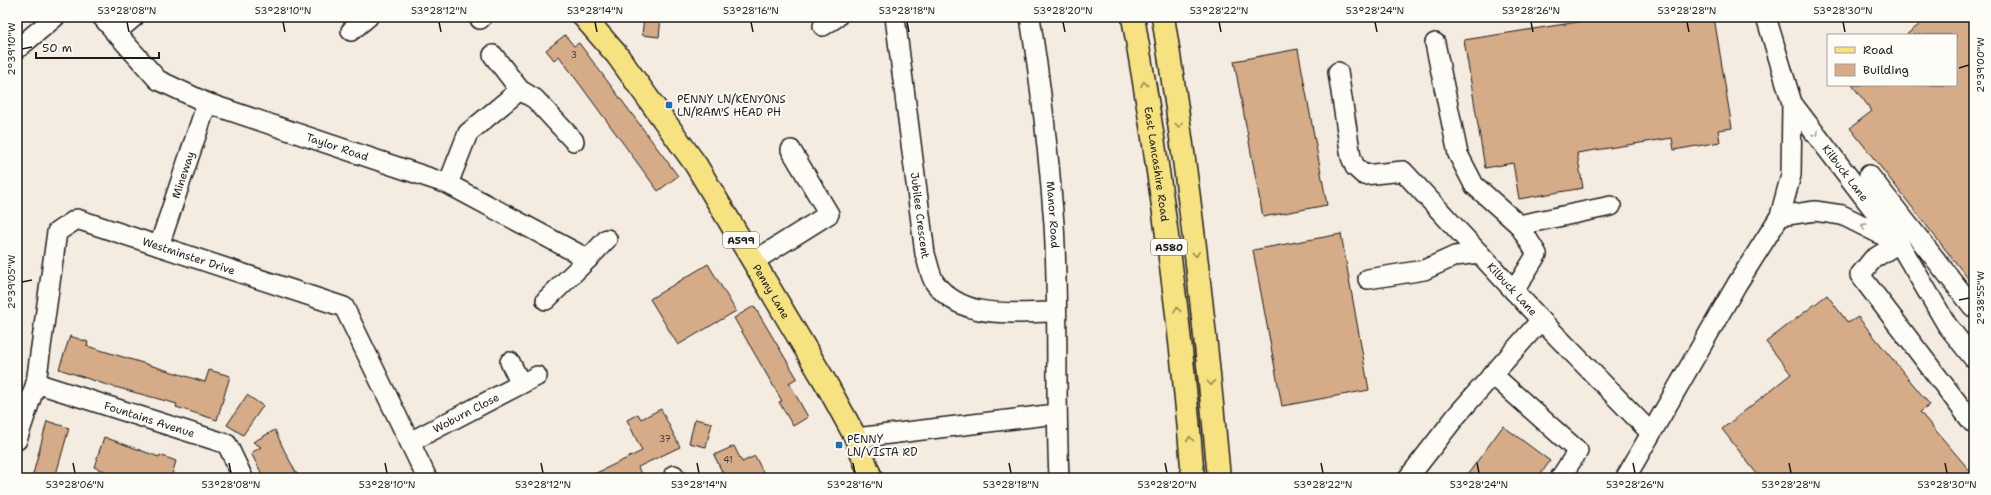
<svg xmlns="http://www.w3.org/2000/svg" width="1991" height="495" font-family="'Shantell Sans',sans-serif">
  <rect width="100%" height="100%" fill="#f5ece1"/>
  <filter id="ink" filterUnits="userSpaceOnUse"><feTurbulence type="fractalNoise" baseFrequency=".025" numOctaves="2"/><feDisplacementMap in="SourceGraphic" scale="8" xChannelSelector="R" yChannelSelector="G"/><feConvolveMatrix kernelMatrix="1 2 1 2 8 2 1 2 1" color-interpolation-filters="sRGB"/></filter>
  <g filter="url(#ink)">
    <g fill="#d6ab87" stroke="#1c1c1c">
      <polygon points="644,17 661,17 659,37 642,35"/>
      <polygon points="1583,17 1714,17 1732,128 1718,130 1720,142 1674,150 1672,138 1577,153 1583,188 1519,199 1513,163 1485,168 1464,40 1584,21"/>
      <polygon points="1929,17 1974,17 1974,286 1850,128 1872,111 1852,85 1956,85 1956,35 1906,35"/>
      <polygon points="565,35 574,46 579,43 678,176 658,191 559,56 554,60 546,50"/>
      <polygon points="1298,49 1327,205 1263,217 1234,61"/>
      <polygon points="1341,234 1369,390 1282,406 1253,250"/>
      <polygon points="708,264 736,311 678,345 650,299"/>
      <polygon points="1827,295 1848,323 1858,317 1930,405 1920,412 1971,472 1963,478 1760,478 1722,429 1791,374 1766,342"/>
      <polygon points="754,306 797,378 789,383 808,417 793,426 779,402 782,401 734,318"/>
      <polygon points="70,336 88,342 87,346 205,382 209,370 230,376 217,420 176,407 177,404 104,384 59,369"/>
      <polygon points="247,395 263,406 243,435 227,425"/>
      <polygon points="661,409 680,447 638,467 643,478 586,478 642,451 627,420 638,414 641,419"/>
      <polygon points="695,419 712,423 706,447 689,443"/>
      <polygon points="47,421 69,428 55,478 32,478"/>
      <polygon points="1503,426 1550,461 1538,478 1465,478"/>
      <polygon points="275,430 284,450 299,478 264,478 251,453 261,447 253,442"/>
      <polygon points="104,437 159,457 160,455 176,461 171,478 123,478 94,467"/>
      <polygon points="734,446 742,462 755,456 764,474 755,478 725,478 714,455"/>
    </g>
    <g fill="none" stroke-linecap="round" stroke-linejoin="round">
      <defs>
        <g id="minor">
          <path id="s1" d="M102,17L158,80L207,103L448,184L588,259L546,300"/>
          <polyline points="479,17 480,19 482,17"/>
          <path id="s2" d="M895,17L925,254C928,262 930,276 935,283C963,321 1014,312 1056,312"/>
          <path id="s3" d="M1030,17C1041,86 1049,155 1054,224C1059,309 1055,393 1059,478"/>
          <polyline points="823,26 837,17"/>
          <polyline points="351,31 368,17"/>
          <polyline points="115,33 134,17"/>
          <polyline points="1435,43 1458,154 1474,185 1519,225 1537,254 1514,291"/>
          <polyline points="17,49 55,17"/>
          <polyline points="493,55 520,90 535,99 574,141"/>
          <path id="s4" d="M1338,72L1351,157L1355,167L1364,175L1403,171L1541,320L1651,433"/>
          <path id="s5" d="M1792,103L1899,243L1947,325L1974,359"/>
          <polyline points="1869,175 1973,307"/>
          <polyline points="448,184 468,133 520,90"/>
          <polyline points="1780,216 1815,211 1842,215 1894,241"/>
          <polyline points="1519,225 1611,206"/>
          <polyline points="1899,243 1873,259 1860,275 1972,422 1974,422"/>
          <path id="s6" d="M159,246L207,103"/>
          <polyline points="588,259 607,239"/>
          <polyline points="754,261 829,214 791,150"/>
          <polyline points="1368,279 1424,270 1455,256 1479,253"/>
          <polyline points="510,362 521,384 537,376"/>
          <polyline points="1492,374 1578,451 1560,478"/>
          <path id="s7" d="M36,383L227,444L243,478"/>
          <polyline points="856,438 1056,414"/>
          <path id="s8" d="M17,440L36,383L57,232L77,219L344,307L427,478"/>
          <path id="s9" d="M410,442L521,384"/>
          <polyline points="674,475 676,478"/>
          <polyline points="1626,477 1737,284 1780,216 1791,175 1792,103 1766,17"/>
          <polyline points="1408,478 1457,415 1541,320"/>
        </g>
        <g id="major">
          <path id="s10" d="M584,17L617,55L696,165L827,385L856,438L871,478"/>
        </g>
        <g id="highway">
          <path id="s11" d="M1133,17C1160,170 1181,323 1193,478"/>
          <path d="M1163,17C1188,170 1205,324 1219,478"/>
        </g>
      </defs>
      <use href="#minor" stroke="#1c1c1c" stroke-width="22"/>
      <use href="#major" stroke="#1c1c1c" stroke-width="25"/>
      <use href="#highway" stroke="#1c1c1c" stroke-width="25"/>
      <use href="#minor" stroke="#fdfcf7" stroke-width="19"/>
      <use href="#major" stroke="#f7e281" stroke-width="22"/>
      <use href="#highway" stroke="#f7e281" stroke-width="22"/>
    </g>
    <defs><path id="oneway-chevron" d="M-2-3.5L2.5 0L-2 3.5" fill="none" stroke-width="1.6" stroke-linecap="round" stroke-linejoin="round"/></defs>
    <g stroke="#948954">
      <use href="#oneway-chevron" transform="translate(1144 84) rotate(-99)"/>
      <use href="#oneway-chevron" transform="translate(1179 125) rotate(82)"/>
      <use href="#oneway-chevron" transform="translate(1196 254) rotate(83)"/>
      <use href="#oneway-chevron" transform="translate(1177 310) rotate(-97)"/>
      <use href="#oneway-chevron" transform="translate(1211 383) rotate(85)"/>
      <use href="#oneway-chevron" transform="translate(1190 439) rotate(-94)"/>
    </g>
    <g stroke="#989794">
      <use href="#oneway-chevron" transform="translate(1816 134) rotate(53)"/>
      <use href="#oneway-chevron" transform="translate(1864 226) rotate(-153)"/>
    </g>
  </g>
  <path fill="none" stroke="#1c1c1c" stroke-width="1.5" d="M127,22L129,32M283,22L285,32M439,22L441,32M595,22L597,32M751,22L753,32M907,22L909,32M1063,22L1065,32M1219,22L1221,32M1375,22L1377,32M1531,22L1533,32M1687,22L1689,32M1843,22L1845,32M22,49L32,47M1959,68L1969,65M22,282L32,280M1959,300L1969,298M73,463L75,473M229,463L231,473M385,463L387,473M541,463L543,473M697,463L699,473M853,463L855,473M1009,463L1011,473M1165,463L1167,473M1321,463L1323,473M1477,463L1479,473M1633,463L1635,473M1789,463L1791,473M1945,463L1947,473"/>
  <g fill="#1f6fb2" stroke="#fdfcf7" stroke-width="1.5">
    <rect x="665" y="101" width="8" height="8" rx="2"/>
    <rect x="835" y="441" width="8" height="8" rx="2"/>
  </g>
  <g text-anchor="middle" stroke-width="4" stroke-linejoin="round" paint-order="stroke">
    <g font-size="9" fill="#4a4037">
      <text x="574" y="58">3</text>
      <text x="665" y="442">37</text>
      <text x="728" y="463">41</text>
    </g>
    <g fill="#fdfcf7" stroke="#605f5e" stroke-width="1">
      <rect x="723" y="232" width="36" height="16" rx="3"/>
      <rect x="1151" y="239" width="36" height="16" rx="3"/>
    </g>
    <g font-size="10" font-weight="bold" fill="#1c1c1c">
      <text x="741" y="244">A599</text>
      <text x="1169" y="251">A580</text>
    </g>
    <g font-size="11" fill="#1c1c1c" stroke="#fdfcf7" text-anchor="start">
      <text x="677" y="103">PENNY LN/KENYONS<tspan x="677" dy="13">LN/RAM'S HEAD PH</tspan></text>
      <text x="847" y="443">PENNY<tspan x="847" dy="13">LN/VISTA RD</tspan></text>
    </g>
    <g font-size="11" fill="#1c1c1c" stroke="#fdfcf7">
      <text dy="4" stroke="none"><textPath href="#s1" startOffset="276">Taylor Road</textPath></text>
      <text dy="4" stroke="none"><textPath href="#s11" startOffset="149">East Lancashire Road</textPath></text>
      <text dy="4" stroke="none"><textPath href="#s5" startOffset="88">Kilbuck Lane</textPath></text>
      <text dy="4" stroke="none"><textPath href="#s6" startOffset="75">Mineway</textPath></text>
      <text dy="4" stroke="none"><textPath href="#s2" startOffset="200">Jubilee Crescent</textPath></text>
      <text dy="4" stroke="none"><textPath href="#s3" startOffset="199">Manor Road</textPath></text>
      <text dy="4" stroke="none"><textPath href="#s8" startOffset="354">Westminster Drive</textPath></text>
      <text dy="4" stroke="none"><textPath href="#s4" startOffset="309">Kilbuck Lane</textPath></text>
      <text dy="4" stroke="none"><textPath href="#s10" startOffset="333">Penny Lane</textPath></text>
      <text dy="4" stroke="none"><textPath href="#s9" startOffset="63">Woburn Close</textPath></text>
      <text dy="4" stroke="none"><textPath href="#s7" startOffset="119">Fountains Avenue</textPath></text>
    </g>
  </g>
  <rect width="1991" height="495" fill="none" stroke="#fdfcf7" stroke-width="44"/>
  <rect x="1827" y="34" width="130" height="52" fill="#fdfcf7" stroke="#a3a29f"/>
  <rect x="1835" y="47" width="20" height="6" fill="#f7e281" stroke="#a3a29f"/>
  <text x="1863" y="54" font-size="12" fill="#1c1c1c">Road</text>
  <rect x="1835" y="64" width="20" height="12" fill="#d6ab87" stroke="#a3a29f"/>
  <text x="1863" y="74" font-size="12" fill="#1c1c1c">Building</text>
  <path d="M36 52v6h123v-6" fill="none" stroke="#1c1c1c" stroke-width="2"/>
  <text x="42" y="52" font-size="12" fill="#1c1c1c" stroke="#fdfcf7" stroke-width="3" paint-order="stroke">50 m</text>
  <rect x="22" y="22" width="1947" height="451" fill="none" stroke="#1c1c1c" stroke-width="1.5"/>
  <g font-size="10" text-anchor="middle" fill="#1c1c1c">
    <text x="127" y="14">53°28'08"N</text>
    <text x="283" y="14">53°28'10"N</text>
    <text x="439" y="14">53°28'12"N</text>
    <text x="595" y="14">53°28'14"N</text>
    <text x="751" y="14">53°28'16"N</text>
    <text x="907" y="14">53°28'18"N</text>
    <text x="1063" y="14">53°28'20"N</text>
    <text x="1219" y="14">53°28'22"N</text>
    <text x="1375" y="14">53°28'24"N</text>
    <text x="1531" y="14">53°28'26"N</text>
    <text x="1687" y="14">53°28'28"N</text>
    <text x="1843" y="14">53°28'30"N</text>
    <text transform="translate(11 49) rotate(-90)" y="4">2°39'10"W</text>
    <text transform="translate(1980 65) rotate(-90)" y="4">2°39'00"W</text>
    <text transform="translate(11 282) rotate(-90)" y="4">2°39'05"W</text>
    <text transform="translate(1980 298) rotate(-90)" y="4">2°38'55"W</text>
    <text x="75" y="488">53°28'06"N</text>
    <text x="231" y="488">53°28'08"N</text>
    <text x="387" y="488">53°28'10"N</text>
    <text x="543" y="488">53°28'12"N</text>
    <text x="699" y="488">53°28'14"N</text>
    <text x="855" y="488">53°28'16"N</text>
    <text x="1011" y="488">53°28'18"N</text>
    <text x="1167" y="488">53°28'20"N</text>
    <text x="1323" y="488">53°28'22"N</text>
    <text x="1479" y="488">53°28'24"N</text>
    <text x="1635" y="488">53°28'26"N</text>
    <text x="1791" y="488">53°28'28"N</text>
    <text x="1947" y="488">53°28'30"N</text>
  </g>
</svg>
